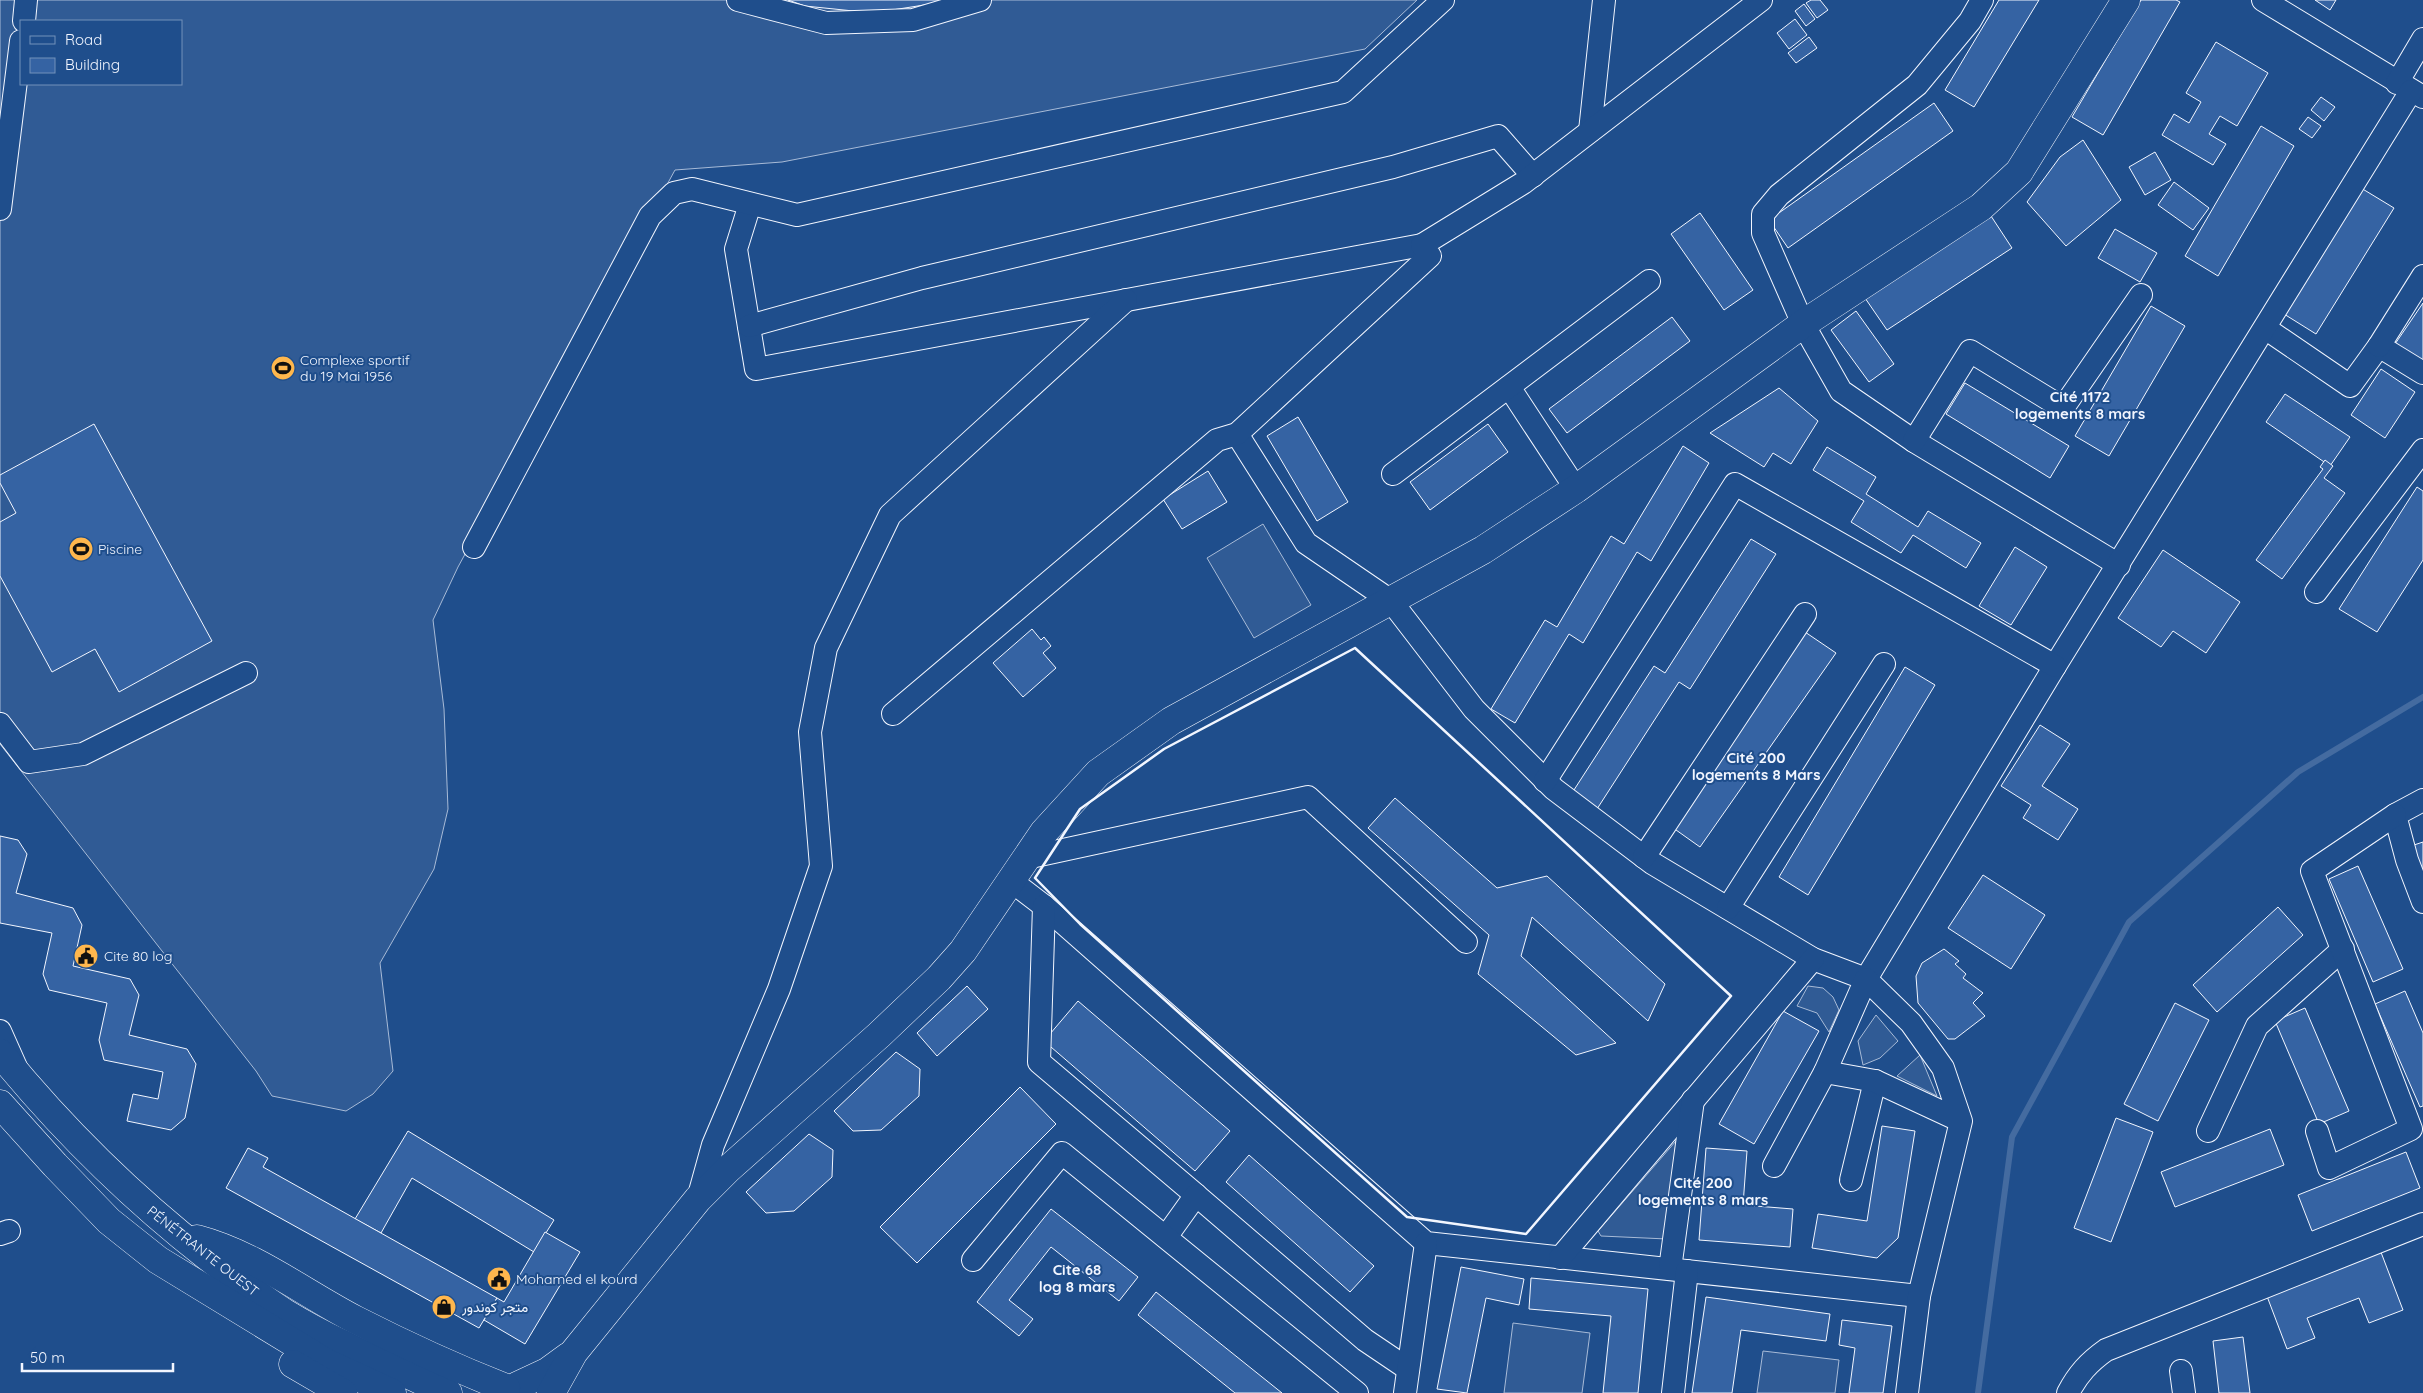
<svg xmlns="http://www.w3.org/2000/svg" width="2423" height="1393" font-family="Quicksand,Vazirmatn,sans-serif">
  <rect width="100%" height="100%" fill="#1f4e8c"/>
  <g fill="#305b95" stroke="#a8bbd7" fill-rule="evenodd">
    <path d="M0,0H1417L1365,49L782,162L675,170L458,567L433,620L444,709L448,809L434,869L380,963L393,1071L373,1094L346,1111L272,1096L256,1071L0,744ZM21,21H181V84H21Z"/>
    <polygon points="1263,524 1311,605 1254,638 1207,558"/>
    <polygon points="1808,986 1823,988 1833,997 1839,1010 1829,1032 1817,1013 1797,1006"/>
    <polygon points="1876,1015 1898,1041 1880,1058 1863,1065 1858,1041"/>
    <polygon points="1920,1055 1937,1096 1897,1076"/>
    <polygon points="1676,1141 1667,1239 1601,1236 1598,1231"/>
    <polygon points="1513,1323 1590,1333 1582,1393 1504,1393"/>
    <polygon points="1763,1351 1839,1360 1835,1393 1757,1393"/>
  </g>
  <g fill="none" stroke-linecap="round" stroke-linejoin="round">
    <polyline stroke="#446ba0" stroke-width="6" points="1978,1393 2012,1137 2129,922 2298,772 2423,697"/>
  </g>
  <g fill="#3563a3" stroke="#f2f6ff">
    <polygon points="788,0 956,0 873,13 805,6"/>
    <polygon points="1811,0 1820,0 1828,10 1817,18 1806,3"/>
    <polygon points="1999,0 2039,0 1974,107 1945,90"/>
    <polygon points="2141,0 2176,0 2180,2 2103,135 2072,117"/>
    <polygon points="2315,0 2336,0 2330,10"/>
    <polygon points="1804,4 1815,19 1806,26 1795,11"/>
    <polygon points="1795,19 1807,35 1789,49 1777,33"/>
    <polygon points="1809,37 1817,48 1796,63 1788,53"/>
    <polygon points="2216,42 2268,73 2237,126 2220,116 2209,134 2226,144 2213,165 2162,135 2174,114 2189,123 2201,102 2186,93"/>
    <polygon points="2321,97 2335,107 2324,121 2311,110"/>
    <polygon points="1934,103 1953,131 1788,248 1769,220"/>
    <polygon points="2308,117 2321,126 2312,138 2299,129"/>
    <polygon points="2261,126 2294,146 2218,276 2185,256"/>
    <polygon points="2083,140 2121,200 2066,246 2027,202 2060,157"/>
    <polygon points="2155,152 2171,180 2145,195 2129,167"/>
    <polygon points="2174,182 2209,208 2193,230 2158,205"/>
    <polygon points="2361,188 2394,208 2316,334 2284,314"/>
    <polygon points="1700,213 1753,290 1724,310 1671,234"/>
    <polygon points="1991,216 2012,248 1887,330 1865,298"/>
    <polygon points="2115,229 2157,253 2140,282 2098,258"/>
    <polygon points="2423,303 2423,363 2395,344"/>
    <polygon points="2151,306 2185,326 2109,456 2075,436"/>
    <polygon points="1856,311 1894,364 1869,382 1831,330"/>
    <polygon points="1672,317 1690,341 1567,433 1549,409"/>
    <polygon points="2381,369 2415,392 2385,438 2351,415"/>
    <polygon points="1965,383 2069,446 2050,478 1946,414"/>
    <polygon points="1779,388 1818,421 1791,464 1773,453 1764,467 1710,433"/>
    <polygon points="2285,394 2350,437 2330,466 2266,422"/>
    <polygon points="1298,417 1348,502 1317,521 1267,436"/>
    <polygon points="94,424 212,641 119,692 95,649 52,672 0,576 0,522 16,513 0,483 0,475"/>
    <polygon points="1488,424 1508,452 1430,510 1410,482"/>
    <polygon points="1683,446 1709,463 1651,561 1637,552 1583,643 1569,634 1515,723 1491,709 1545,620 1557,627 1611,536 1624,544"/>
    <polygon points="1827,447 1876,477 1866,494 1918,527 1928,511 1981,543 1966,568 1913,535 1901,553 1851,522 1864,501 1813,470"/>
    <polygon points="2325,460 2333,466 2324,478 2345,493 2282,579 2256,560 2323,469 2320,467"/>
    <polygon points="1208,471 1227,502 1182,529 1163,499"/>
    <polygon points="2417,487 2423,491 2423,560 2377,632 2339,609"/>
    <polygon points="1751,539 1776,554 1690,689 1679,682 1597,809 1572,793 1654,666 1665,673"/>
    <polygon points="2015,547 2047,567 2011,625 1979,606"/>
    <polygon points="2163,550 2240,602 2206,653 2173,631 2161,647 2118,618"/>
    <polygon points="1032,629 1041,640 1044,637 1051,646 1043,653 1056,668 1023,697 993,663"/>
    <polygon points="1805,632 1836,653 1700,847 1669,825"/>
    <polygon points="1905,667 1935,685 1808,895 1779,877"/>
    <polygon points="2040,725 2070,744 2042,786 2078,809 2058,840 2023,818 2031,805 2001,786"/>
    <polygon points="1395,798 1497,888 1547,876 1665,984 1648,1021 1532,917 1521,956 1616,1043 1576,1055 1478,974 1489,935 1368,828"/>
    <polygon points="0,836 18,840 27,854 16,893 73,908 82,925 73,966 130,979 139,995 129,1035 187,1049 196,1064 185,1118 171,1130 127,1121 133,1094 158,1099 163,1072 104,1060 99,1040 107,1003 49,990 43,974 52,933 0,923"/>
    <polygon points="2423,842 2423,876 2411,846"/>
    <polygon points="2358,866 2403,969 2373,982 2329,879"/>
    <polygon points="1983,875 2045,915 2011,969 1948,928"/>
    <polygon points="2278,907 2303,935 2217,1012 2193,985"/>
    <polygon points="1944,949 1959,961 1955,964 1966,974 1963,978 1983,993 1973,1003 1985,1016 1955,1039 1948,1039 1918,1003 1916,976 1922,963"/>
    <polygon points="967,986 988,1009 937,1056 917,1033"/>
    <polygon points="2405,991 2423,1033 2423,1106 2420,1107 2375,1004"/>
    <polygon points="1078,1001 1230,1131 1195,1171 1044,1041"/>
    <polygon points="2175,1003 2209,1020 2158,1121 2124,1104"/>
    <polygon points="2305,1008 2349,1111 2319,1124 2275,1021"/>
    <polygon points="1783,1011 1819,1031 1754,1144 1719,1124"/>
    <polygon points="896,1052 920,1069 919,1096 881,1130 853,1131 834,1111"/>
    <polygon points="1020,1087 1056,1124 917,1263 880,1227"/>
    <polygon points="2116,1118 2153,1132 2111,1242 2074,1228"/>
    <polygon points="1882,1126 1915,1131 1898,1238 1877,1258 1812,1248 1818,1214 1867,1221"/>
    <polygon points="2270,1129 2284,1165 2175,1207 2161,1172"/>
    <polygon points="408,1131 554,1220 534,1252 412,1178 381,1233 355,1219"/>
    <polygon points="809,1134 833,1150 832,1177 794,1211 766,1213 746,1192"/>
    <polygon points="248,1148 268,1158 263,1167 497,1298 479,1328 226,1188"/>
    <polygon points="1706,1148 1747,1151 1743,1205 1793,1209 1790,1247 1699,1240"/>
    <polygon points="2406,1152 2420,1188 2312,1231 2298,1195"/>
    <polygon points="1249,1155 1374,1266 1350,1292 1226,1182"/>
    <polygon points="1051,1209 1138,1277 1119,1301 1051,1247 1009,1300 1033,1319 1019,1336 977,1302"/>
    <polygon points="545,1232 580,1252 525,1344 484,1320 497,1298 504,1302"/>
    <polygon points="2379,1247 2403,1310 2369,1323 2359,1298 2307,1318 2315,1338 2287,1349 2265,1291"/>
    <polygon points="1461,1267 1524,1279 1519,1305 1486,1298 1467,1393 1437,1389"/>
    <polygon points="1531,1278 1648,1289 1638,1393 1603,1393 1611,1316 1529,1309"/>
    <polygon points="1156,1292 1282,1393 1235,1393 1138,1315"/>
    <polygon points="1706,1297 1830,1314 1826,1341 1741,1330 1732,1393 1692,1393"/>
    <polygon points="1842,1320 1892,1326 1883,1393 1849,1393 1855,1348 1839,1345"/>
    <polygon points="2243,1337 2250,1393 2219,1393 2213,1341"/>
  </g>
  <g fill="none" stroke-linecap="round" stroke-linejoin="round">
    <defs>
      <g id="minor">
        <polyline points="738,0 826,23 913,20 980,0"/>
        <polyline points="1982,0 1970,21 1917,85 1779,195 1763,214 1763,233 1803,324 1841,391 1914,441 2119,565"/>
        <polyline points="2263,0 2423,97"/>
        <polyline points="24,21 26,0"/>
        <polyline points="2397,83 2423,39"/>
        <polyline points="1590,131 1604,0"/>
        <polyline points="750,204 736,249 756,369 1422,245"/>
        <polyline points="0,209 21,41"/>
        <polyline points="749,326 922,278 1393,167 1498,136 1533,176"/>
        <polyline points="2265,328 2350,386 2379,346 2423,373"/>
        <polyline points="2379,346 2423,276"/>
        <polyline points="1509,387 1576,489"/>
        <polyline points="1237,434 1306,543 1391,601 1474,709 1554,789 1652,863 1813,959 1866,979 2055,666 2411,91"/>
        <polyline points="1914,441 1970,351 2063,408 2141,295"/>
        <polyline points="1393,474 1649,281"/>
        <polyline points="474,547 650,216 674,193 692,189 797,215 1343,92 1443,0"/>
        <polyline points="2316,592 2423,450"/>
        <polyline points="893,714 1217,440 1237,434 1430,256 1422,245 1523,183 1761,0"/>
        <polyline points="0,724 29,762 83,754 246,673"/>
        <polyline points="1545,781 1735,484 2055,666"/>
        <polyline points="2423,800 2395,815 2407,860 2423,902"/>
        <polyline points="1644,857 1805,614"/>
        <polyline points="1026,858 1308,797 1466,942"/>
        <polyline points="1010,880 1044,906 1426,1243 1919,1296"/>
        <polyline points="1044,906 1039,1062 1196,1195"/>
        <polyline points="1728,908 1884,664"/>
        <polyline points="0,1031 16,1067"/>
        <polyline points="2208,1131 2257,1026 2343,949"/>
        <polyline points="2317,1131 2329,1168 2411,1129 2312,871 2395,815"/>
        <polyline points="1774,1166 1825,1072"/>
        <polyline points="1851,1180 1875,1081"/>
        <polyline points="698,1199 713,1145 779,989 821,866 810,732 826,648 890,515 1126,300"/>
        <polyline points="0,1234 9,1231"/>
        <polyline points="1166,1237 1196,1195 1365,1340 1408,1369"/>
        <polyline points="1560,1258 1813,959"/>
        <polyline points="973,1260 1062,1153 1357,1393"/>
        <polyline points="1670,1269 1693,1100"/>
        <polyline points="2181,1371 2184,1393"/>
        <polyline points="1405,1393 1426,1243"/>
        <polyline points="1673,1393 1687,1271"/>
        <polyline points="1907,1393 1919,1296 1961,1121 1943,1068 1911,1023 1866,979 1825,1072 1875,1081 1961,1121"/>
        <path d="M2068,1393C2078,1374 2089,1362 2106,1350L2423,1224"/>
      </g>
      <g id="major">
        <polyline points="517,1386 547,1372 569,1356"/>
        <polyline points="551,1393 574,1352 698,1199 727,1170 879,1035 939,978 963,951 1044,832 1098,773 1171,721 1483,550 1576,489 1803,324 1981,207 2019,172 2126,0"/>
      </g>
      <g id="highway">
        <path d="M0,1053C62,1129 131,1197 208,1257C233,1276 258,1296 285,1313C336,1344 393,1367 448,1393"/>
        <polyline points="0,1104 55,1165 109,1221 158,1260 325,1362 392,1393"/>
        <path d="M197,1239C254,1254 304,1293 356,1320C405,1345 455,1368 506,1388"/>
        <polyline points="293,1364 343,1393"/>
      </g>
    </defs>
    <use href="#minor" stroke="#f2f6ff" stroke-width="24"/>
    <use href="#major" stroke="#f2f6ff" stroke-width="29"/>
    <use href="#highway" stroke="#f2f6ff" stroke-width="29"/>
    <use href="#minor" stroke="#1f4e8c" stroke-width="22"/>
    <use href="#major" stroke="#1f4e8c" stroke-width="28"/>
    <use href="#highway" stroke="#1f4e8c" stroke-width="28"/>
    <polygon stroke="#f2f6ff" stroke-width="2.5" points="1355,648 1731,996 1526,1234 1407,1217 1080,924 1035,878 1080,809 1164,749"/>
  </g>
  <defs>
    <symbol id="stadium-disc" viewBox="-11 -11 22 22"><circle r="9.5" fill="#ffb74d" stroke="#1f4e8c"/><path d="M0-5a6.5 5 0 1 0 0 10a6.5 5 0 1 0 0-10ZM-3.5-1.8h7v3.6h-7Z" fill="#111"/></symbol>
    <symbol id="civic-disc" viewBox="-11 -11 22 22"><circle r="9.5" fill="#ffb74d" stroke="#1f4e8c"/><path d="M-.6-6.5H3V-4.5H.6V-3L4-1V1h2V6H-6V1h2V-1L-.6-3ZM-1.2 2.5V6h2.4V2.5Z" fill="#111"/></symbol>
    <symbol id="shop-disc" viewBox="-11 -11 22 22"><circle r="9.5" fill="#ffb74d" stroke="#1f4e8c"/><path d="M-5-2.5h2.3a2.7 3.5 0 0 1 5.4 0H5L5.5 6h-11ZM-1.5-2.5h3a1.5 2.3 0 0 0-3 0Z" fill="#111"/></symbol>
  </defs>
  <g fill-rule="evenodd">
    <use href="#stadium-disc" x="269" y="354" width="28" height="28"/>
    <use href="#stadium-disc" x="67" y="535" width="28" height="28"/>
    <use href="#civic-disc" x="72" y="942" width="28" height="28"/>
    <use href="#civic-disc" x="485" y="1265" width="28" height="28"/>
    <use href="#shop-disc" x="430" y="1293" width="28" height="28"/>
  </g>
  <g text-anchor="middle" stroke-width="4" stroke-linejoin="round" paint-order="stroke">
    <g font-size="14" fill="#f2f6ff" stroke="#1f4e8c" text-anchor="start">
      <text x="300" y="365">Complexe sportif<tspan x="300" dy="16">du 19 Mai 1956</tspan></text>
      <text x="98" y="554">Piscine</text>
      <text x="104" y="961">Cite 80 log</text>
      <text x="516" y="1284">Mohamed el kourd</text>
      <text x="462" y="1312">متجر كوندور</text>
    </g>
    <g font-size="14" fill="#f2f6ff" stroke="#1f4e8c">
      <text transform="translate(203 1251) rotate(38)" y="5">PÉNÉTRANTE OUEST</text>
    </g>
    <g font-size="15" font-weight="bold" fill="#f2f6ff" stroke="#1f4e8c">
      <text x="2080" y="402">Cité 1172<tspan x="2080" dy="17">logements 8 mars</tspan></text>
      <text x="1756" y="763">Cité 200<tspan x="1756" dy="17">logements 8 Mars</tspan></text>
      <text x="1703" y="1188">Cité 200<tspan x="1703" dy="17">logements 8 mars</tspan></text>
      <text x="1077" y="1275">Cite 68<tspan x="1077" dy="17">log 8 mars</tspan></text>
    </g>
  </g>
  <rect x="20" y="20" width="162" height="65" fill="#1f4e8c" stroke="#7391ba"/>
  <rect x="30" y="36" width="25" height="8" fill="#1f4e8c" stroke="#7391ba"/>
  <text x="65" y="45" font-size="15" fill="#f2f6ff">Road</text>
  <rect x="30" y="58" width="25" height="15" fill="#3563a3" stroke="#7391ba"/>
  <text x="65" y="70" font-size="15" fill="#f2f6ff">Building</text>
  <path d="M22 1363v8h151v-8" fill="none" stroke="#f2f6ff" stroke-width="2.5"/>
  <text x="30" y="1363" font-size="15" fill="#f2f6ff" stroke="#1f4e8c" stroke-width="4" paint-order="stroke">50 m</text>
</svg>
